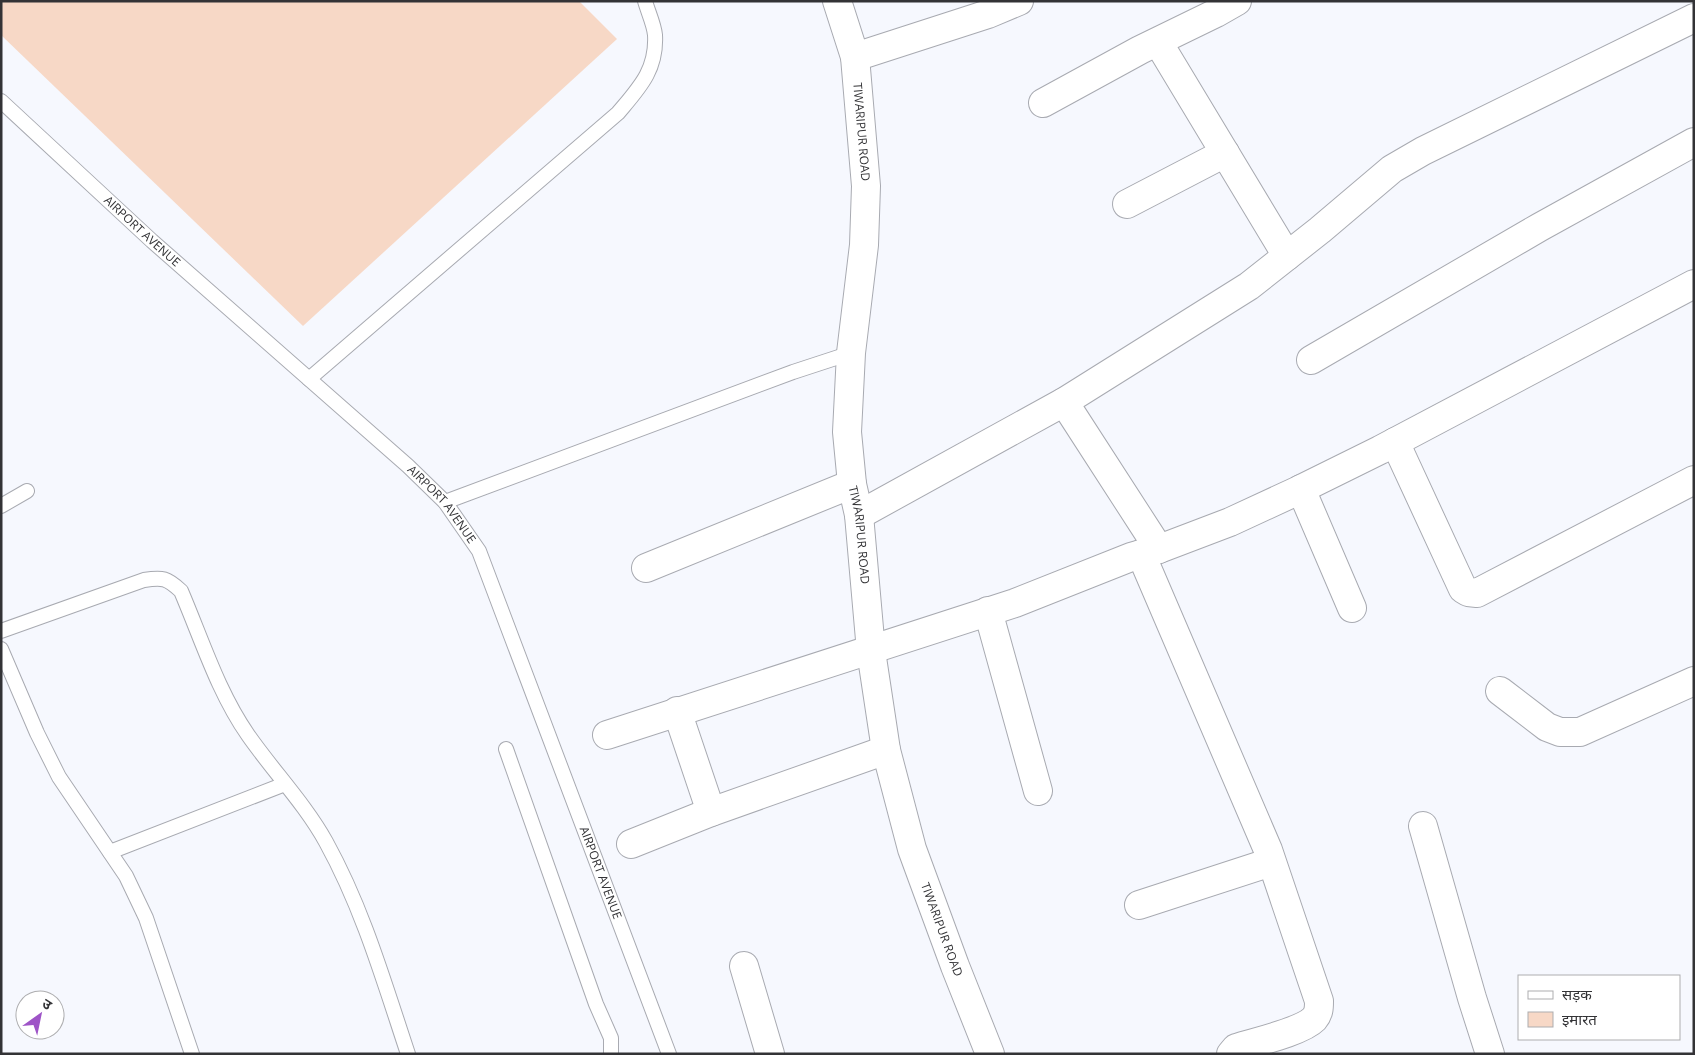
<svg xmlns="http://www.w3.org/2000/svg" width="1695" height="1055" font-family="'Open Sans','Noto Sans Devanagari',sans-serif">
  <rect width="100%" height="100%" fill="#f6f8fe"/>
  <polygon fill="#f7d8c6" points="1,1 579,1 617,39 303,326 1,35"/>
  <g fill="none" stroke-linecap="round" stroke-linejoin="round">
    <defs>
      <g id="lane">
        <path id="s1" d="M1,101L152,241L408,466L445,502L479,551L669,1054"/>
        <path d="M309,379L618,113C639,88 657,70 655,35C654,24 648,12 645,1"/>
        <polyline points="445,502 793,372 851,353"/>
        <polyline points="1,506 27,491"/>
        <path d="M1,631L144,580C163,577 167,578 181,591C202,640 218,692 248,735C273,771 305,804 326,842C363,909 384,982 408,1054"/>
        <polyline points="1,649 37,733 59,777 126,876 146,918 192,1054"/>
        <polyline points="506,749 596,1004 611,1038 611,1054"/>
        <polyline points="110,852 285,784"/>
      </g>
      <g id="street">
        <polyline points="1158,42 1287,256"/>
        <polyline points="855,57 988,14 1019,1"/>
        <polyline points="1043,103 1140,50 1216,13 1237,1"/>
        <polyline points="1127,204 1225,153"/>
        <polyline points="1311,360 1540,227 1694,142"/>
        <polyline points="1064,402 1159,549"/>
        <polyline points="1395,442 1463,589 1468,592 1477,593 1694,480"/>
        <polyline points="1301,489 1352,608"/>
        <polyline points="859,515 1064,402 1249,286 1320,230 1392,169 1423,151 1694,18"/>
        <path d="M1141,554L1268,850L1319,1001C1319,1008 1319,1013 1314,1019C1301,1032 1255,1042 1236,1048L1231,1054"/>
        <polyline points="646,568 852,484"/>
        <polyline points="988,611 1038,791"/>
        <polyline points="1500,691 1547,727 1560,732 1580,732 1694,681"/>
        <polyline points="677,711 711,812"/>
        <polyline points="607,735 1015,603 1131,557 1159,549 1230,522 1297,491 1380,450 1694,284"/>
        <polyline points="1423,826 1472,998 1490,1054"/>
        <polyline points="631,844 711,812 886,750"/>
        <polyline points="1139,905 1271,862"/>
        <polyline points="744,966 770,1054"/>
      </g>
      <g id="secondary">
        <path id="s2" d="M837,1L855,57L866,186L864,245L851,353L847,432L852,484L859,515L871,651L886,750L912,849L955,966L990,1054"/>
      </g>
    </defs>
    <use href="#lane" stroke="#a8aab1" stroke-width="16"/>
    <use href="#street" stroke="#a8aab1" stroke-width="30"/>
    <use href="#secondary" stroke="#a8aab1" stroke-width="30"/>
    <use href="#lane" stroke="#fff" stroke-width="14"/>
    <use href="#street" stroke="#fff" stroke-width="28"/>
    <use href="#secondary" stroke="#fff" stroke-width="28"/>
  </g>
  <g text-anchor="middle" stroke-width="4" stroke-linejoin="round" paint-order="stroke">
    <g font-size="12" fill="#333336" stroke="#fff">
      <text dy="4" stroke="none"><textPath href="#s2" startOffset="134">TIWARIPUR ROAD</textPath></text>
      <text dy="4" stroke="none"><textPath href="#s1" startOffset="192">AIRPORT AVENUE</textPath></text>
      <text dy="4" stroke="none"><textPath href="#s1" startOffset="598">AIRPORT AVENUE</textPath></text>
      <text dy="4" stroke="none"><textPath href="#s2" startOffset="539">TIWARIPUR ROAD</textPath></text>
      <text dy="4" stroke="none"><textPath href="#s1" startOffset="1002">AIRPORT AVENUE</textPath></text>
      <text dy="4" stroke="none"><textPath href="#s2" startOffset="944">TIWARIPUR ROAD</textPath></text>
    </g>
  </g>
  <rect width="1695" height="1055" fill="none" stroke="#333336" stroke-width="5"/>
  <rect x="1518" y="975" width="162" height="65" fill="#ffffff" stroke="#adadaf"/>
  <rect x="1528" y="991" width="25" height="8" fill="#ffffff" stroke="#adadaf"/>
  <text x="1562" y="1000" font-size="15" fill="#333336">सड़क</text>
  <rect x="1528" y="1012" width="25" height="15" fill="#f7d8c6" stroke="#adadaf"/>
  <text x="1562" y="1025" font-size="15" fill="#333336">इमारत</text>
  <g transform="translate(40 1015) rotate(33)"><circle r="24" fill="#ffffff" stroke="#adadaf"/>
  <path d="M0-4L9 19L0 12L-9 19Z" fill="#9e54c7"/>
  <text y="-8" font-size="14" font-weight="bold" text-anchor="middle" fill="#333336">उ</text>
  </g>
</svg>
